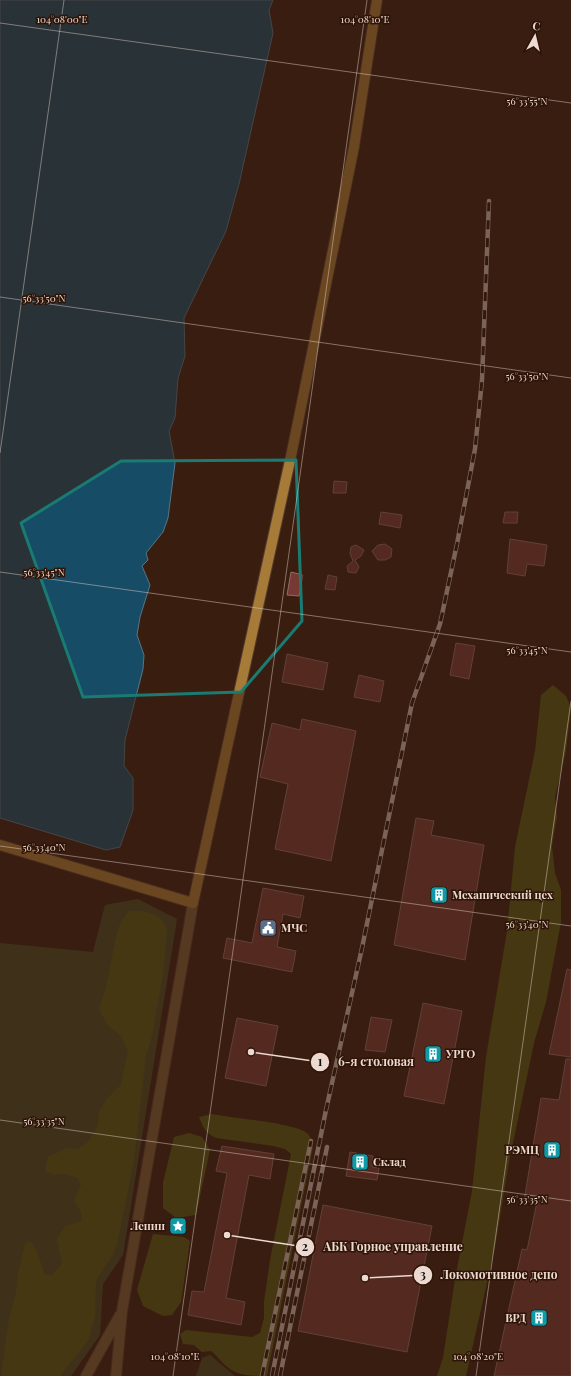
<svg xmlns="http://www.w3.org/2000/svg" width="571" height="1376" font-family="'Playfair Display',serif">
  <rect width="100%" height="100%" fill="#391e10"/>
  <g fill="#484b25">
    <polygon points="138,899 177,919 123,1255 103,1284 100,1335 71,1376 0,1376 0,943 93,952 105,905"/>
    <polygon points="210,1355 235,1376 196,1376 202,1358"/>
  </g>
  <g fill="#545815">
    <polygon points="553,685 566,696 571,708 566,751 555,797 557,817 552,846 555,873 561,890 561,922 546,1002 534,1043 509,1162 495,1247 466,1376 437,1376 443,1358 455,1279 472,1191 486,1057 507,931 515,847 535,751 541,695"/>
    <path d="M130,911C147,911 160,912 167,929L163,974L152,1036L146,1055L134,1160L117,1244L112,1256L96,1280L95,1316L89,1339L60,1376H1L9,1319L16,1293L18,1275L25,1244L30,1241C37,1247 41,1265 45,1275H52L62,1264L57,1238L66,1226L82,1221L81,1211L74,1201L81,1185L78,1178L65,1174L53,1175L45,1170L48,1157L67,1148L78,1149L88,1142L95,1131L98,1124L99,1112L106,1100L121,1085L128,1051L121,1036L107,1024L99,1009C105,994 108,978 111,962C116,943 115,925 130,911Z"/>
    <path d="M212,1114C229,1118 301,1123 309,1135C311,1138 312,1144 313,1147L267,1376C251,1376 236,1376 225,1365C220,1360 217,1356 211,1351L202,1352L194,1345L183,1344L180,1334L186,1330L252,1337L260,1333L264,1318V1302L270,1260L291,1154L285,1149L273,1146L216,1138C205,1133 203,1127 199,1117Z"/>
    <polygon points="189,1133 202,1137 210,1150 196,1215 176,1218 163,1208 163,1183 174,1137"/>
    <polygon points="153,1234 184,1237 190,1241 181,1302 172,1315 163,1316 143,1306 137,1290"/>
  </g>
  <polygon fill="#174c66" stroke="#577686" points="0,0 273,0 269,10 273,33 239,184 226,231 184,318 185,356 178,378 175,418 169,431 175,463 168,518 163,532 146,553 148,560 142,566 150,585 140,617 137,635 144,655 143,669 125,740 124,766 133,778 133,810 120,847 106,850 0,818"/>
  <g fill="#773934" stroke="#916b67">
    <polygon points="334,481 347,482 346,493 333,493"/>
    <polygon points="381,512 402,515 400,528 379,524"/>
    <polygon points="505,512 518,512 517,523 503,523"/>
    <polygon points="510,539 547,545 544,566 527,564 525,576 507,573"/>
    <polygon points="385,544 392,549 391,557 385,560 378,560 372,551 378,545"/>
    <polygon points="356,545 364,550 361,556 355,560 359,567 356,573 348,572 347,566 353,561 350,553 351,547"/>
    <polygon points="291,572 303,575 299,596 287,595"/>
    <polygon points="328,575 337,577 335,590 325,589"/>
    <polygon points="456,643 475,646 469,679 450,675"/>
    <polygon points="287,654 328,663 323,690 282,682"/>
    <polygon points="359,675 384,681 380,702 354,697"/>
    <polygon points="302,719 356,731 331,861 275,849 288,784 260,777 272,723 300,730"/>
    <polygon points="416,818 434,821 431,835 484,845 465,960 394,945"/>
    <polygon points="263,888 304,896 300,918 283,914 277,947 296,951 292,972 223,958 227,938 252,943"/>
    <polygon points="567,969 571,970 571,1057 549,1054"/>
    <polygon points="423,1003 462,1011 444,1104 404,1096"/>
    <polygon points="371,1017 392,1020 385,1052 365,1050"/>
    <polygon points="237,1018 278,1026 266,1086 225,1078"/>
    <polygon points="566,1059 571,1059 571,1376 494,1376 522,1249 527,1250 537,1202 524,1201 541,1098 559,1100"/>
    <polygon points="222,1146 274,1154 270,1179 249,1175 226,1298 245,1302 241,1325 188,1315 192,1291 204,1292 227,1173 216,1171"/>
    <polygon points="350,1152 373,1156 372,1167 379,1168 377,1180 346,1176"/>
    <polygon points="323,1205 432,1226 407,1352 298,1331"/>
  </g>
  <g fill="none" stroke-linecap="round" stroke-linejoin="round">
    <defs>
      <g id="street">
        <polyline points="86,1376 120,1315"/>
        <polyline points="116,1376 122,1311 193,903"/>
      </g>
      <polyline id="secondary" points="0,845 193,903 291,456 354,147 377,0"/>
    </defs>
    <use href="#street" stroke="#563c2f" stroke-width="12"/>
    <use href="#secondary" stroke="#563c2f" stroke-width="12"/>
    <use href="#street" stroke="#785c34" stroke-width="10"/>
    <use href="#secondary" stroke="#a67a37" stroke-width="10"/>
    <defs>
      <g id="rail">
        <polyline points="262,1376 311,1141"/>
        <polyline points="272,1376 326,1110 362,948 412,703 440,624 457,544 475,449 482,380 489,201"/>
        <polyline points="280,1376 327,1147"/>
      </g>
    </defs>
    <use href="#rail" stroke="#ccb8ae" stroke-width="4.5"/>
    <use href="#rail" stroke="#2e1407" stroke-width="3" stroke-dasharray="9" stroke-linecap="butt"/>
  </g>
  <path d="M0 0H571V1376H0ZM296,460L302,621L241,692L83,697L21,523L121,461Z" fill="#391e10" fill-opacity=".55" fill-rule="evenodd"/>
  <path fill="none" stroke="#1a7b73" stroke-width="3" stroke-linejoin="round" d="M296,460L302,621L241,692L83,697L21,523L121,461Z"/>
  <path fill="none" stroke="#ecd9d0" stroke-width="1" stroke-opacity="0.45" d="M0,23L571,103M0,297L571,378M0,453L64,0M0,572L571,652M0,846L571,926M0,1120L571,1201M173,1376L367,0M476,1376L571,701"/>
  <defs>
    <symbol id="building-square" viewBox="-11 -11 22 22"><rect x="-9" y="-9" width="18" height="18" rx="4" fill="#0f9aa8" stroke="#2e1407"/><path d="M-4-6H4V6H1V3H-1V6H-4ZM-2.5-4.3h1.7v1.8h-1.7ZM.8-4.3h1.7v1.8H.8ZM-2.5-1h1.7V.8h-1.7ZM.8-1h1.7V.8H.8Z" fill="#fff"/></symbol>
    <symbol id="civic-square" viewBox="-11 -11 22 22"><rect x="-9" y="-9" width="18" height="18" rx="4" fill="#5c6f8a" stroke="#2e1407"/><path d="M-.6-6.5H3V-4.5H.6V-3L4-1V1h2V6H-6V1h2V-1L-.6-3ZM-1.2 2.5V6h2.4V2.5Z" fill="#fff"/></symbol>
    <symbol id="sight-square" viewBox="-11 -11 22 22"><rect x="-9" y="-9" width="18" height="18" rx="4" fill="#0f9aa8" stroke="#2e1407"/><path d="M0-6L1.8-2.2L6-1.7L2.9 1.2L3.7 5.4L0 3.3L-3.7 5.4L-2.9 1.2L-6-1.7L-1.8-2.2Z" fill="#fff"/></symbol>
  </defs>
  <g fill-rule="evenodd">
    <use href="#building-square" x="429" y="885" width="20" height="20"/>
    <use href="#civic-square" x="258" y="918" width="20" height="20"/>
    <use href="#building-square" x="423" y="1044" width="20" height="20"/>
    <use href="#building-square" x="542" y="1140" width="20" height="20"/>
    <use href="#building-square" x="350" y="1152" width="20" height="20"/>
    <use href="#sight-square" x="168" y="1216" width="20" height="20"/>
    <use href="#building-square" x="529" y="1308" width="20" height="20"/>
  </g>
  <g text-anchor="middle" stroke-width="3" stroke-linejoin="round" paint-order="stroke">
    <g font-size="11" font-weight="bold" fill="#ecd9d0" stroke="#2e1407" text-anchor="start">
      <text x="452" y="899">Механический цех</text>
      <text x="281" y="932">МЧС</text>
      <text x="446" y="1058">УРГО</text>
      <text x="539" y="1154" text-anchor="end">РЭМЦ</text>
      <text x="373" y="1166">Склад</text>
      <text x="165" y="1230" text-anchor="end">Ленин</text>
      <text x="526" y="1322" text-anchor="end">ВРД</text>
    </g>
  </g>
  <g font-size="10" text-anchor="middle" fill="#ecd9d0" stroke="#2e1407" stroke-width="3" stroke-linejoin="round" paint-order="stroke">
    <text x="62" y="23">104°08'00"E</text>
    <text x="365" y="23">104°08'10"E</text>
    <text x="527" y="105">56°33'55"N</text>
    <text x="44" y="302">56°33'50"N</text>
    <text x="527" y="380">56°33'50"N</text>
    <text x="44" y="576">56°33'45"N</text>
    <text x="527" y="654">56°33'45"N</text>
    <text x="44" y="851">56°33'40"N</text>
    <text x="527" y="928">56°33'40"N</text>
    <text x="44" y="1125">56°33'35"N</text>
    <text x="527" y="1203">56°33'35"N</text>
    <text x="175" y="1360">104°08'10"E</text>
    <text x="478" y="1360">104°08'20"E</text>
  </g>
  <path fill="none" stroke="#ecd9d0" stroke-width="1.5" d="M251 1052L320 1062M227 1235L305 1247M365 1278L423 1275"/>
  <g fill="#ecd9d0" stroke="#2e1407" stroke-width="1.5">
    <circle cx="251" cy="1052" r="4"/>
    <circle cx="227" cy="1235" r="4"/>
    <circle cx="365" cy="1278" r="4"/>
    <circle cx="320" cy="1062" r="10"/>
    <circle cx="305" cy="1247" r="10"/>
    <circle cx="423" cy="1275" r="10"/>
  </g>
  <g font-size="12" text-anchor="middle" font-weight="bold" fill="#111">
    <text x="320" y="1066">1</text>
    <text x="305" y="1251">2</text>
    <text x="423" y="1279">3</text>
  </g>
  <g font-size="12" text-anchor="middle" font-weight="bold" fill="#ecd9d0" stroke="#2e1407" stroke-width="3" stroke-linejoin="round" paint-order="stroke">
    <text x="376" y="1066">6-я столовая</text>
    <text x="393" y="1251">АБК Горное управление</text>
    <text x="499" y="1279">Локомотивное депо</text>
  </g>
  <g transform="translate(535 36) rotate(8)" stroke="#2e1407" stroke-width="3" paint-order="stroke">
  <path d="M0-3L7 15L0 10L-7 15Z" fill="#ecd9d0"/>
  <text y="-6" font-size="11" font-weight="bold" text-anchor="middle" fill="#ecd9d0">С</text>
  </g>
</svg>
